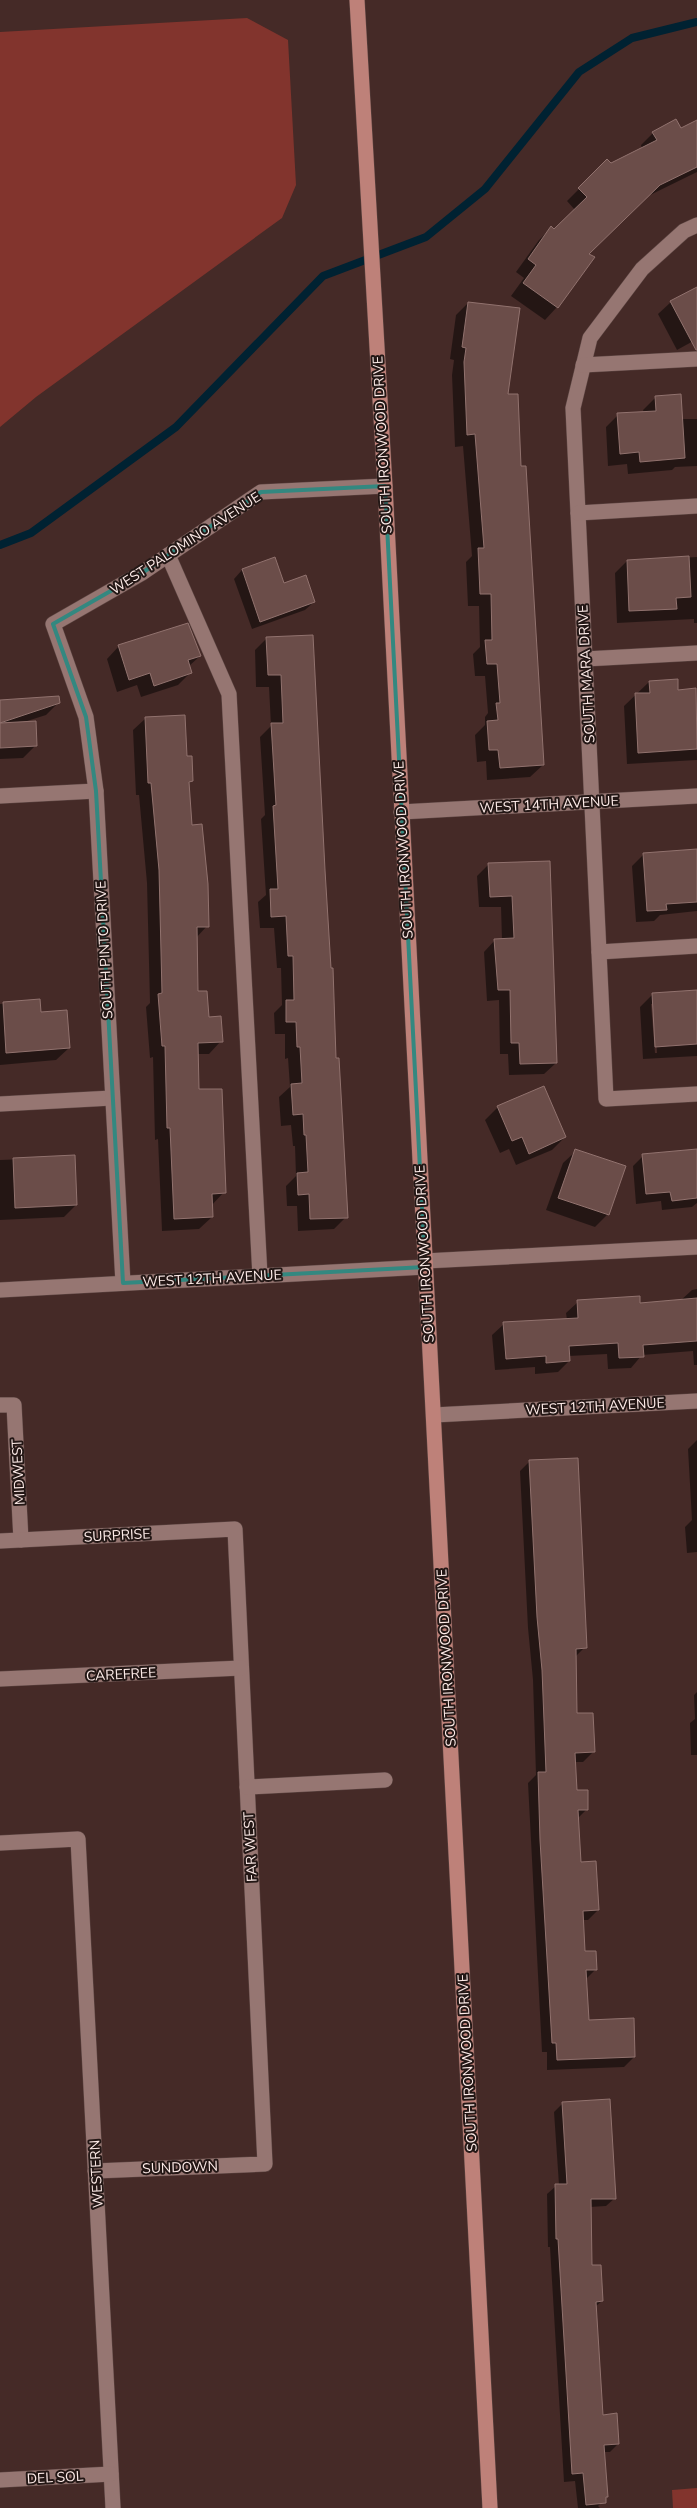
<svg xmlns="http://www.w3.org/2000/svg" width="697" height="2508" font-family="'Nunito Sans',sans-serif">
  <rect width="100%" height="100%" fill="#452a27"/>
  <g fill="#82342d">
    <polygon points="247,18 288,40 296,185 282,218 36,397 0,427 0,32"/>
    <polygon points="697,2488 697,2508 673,2508 672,2490"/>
  </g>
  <g fill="#0007" fill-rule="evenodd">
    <polygon points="680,129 697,130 697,172 646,197 588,254 593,258 557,307 545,320 511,296 524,278 516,272 539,240 551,228 554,230 575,210 567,201 607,161 611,164 642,149 641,145 653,133"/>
    <polygon points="697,288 697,339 677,350 658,314 671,302"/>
    <polygon points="468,303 507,395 520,467 543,765 530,777 487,780 486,761 477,762 475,735 485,725 485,717 488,713 485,676 475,676 473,654 480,647 479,606 468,606 466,562 472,556 463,446 455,447 452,375 454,360 450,359 456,315"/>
    <polygon points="656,397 681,419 697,419 697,466 675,467 672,470 628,474 627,464 608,466 606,427 618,415 644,413 643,410"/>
    <polygon points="697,557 697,623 694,623 694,619 617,623 615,573 627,561"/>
    <polygon points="275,559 284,584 314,602 305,610 252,629 234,579 242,570"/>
    <polygon points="312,636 335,1060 346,1217 334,1229 298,1231 297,1206 287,1206 286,1186 296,1176 295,1146 293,1146 291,1125 281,1126 279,1097 290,1087 288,1058 285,1059 285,1034 275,1034 274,1013 282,1005 281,968 277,968 274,928 260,928 258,902 266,895 261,819 265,815 260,737 271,726 269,687 256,687 255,650 267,638"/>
    <polygon points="119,646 200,656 188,667 190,673 178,685 141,697 137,685 117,692 107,659"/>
    <polygon points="649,682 677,691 695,690 697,760 627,764 624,706"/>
    <polygon points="0,701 59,702 46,715 24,722 36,745 23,758 0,759"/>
    <polygon points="146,718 186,758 191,781 188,785 191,826 207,926 196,938 197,993 208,1018 221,1041 209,1054 197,1054 198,1091 224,1192 211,1206 212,1217 199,1229 162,1231 158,1139 155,1140 153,1057 150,1058 146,1007 150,1003 147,883 139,795 136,795 133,730"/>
    <polygon points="697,850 697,911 660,915 654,921 636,922 632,866 644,854"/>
    <polygon points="549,862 556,1063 544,1074 509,1075 508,1054 500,1054 499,1000 487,1001 484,952 495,940 502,940 501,907 479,907 477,876 489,864"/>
    <path d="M697,991V1056L643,1059L640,1007L652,995ZM651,1004H654L657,1053H655Z"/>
    <polygon points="39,1001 40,1013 69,1048 56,1060 0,1065 0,1004"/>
    <polygon points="498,1107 565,1137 552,1150 516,1165 509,1149 500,1153 485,1120"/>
    <polygon points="576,1151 608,1214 595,1227 546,1210 563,1163"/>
    <polygon points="697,1151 697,1203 692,1207 662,1210 661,1201 636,1204 633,1166 643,1156"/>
    <polygon points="74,1157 76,1205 64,1217 0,1220 0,1160"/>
    <polygon points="697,1289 697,1365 694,1365 693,1351 642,1355 631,1368 608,1369 607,1354 569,1356 569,1361 558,1372 535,1374 535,1367 495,1370 492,1335 504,1324 567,1320 566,1313 578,1302 639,1305 680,1301 692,1290"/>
    <polygon points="697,1440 697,1552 687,1553 685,1527 692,1520 688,1449"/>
    <polygon points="530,1461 585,1647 575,1657 576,1715 593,1752 583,1762 574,1762 576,1791 587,1809 577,1819 579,1864 598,1910 588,1920 582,1920 583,1953 596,1969 586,1979 588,2021 634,2057 624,2067 547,2070 547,2052 542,2052 528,1783 536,1775 533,1680 528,1628 520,1471"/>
    <polygon points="697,1692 697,1755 691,1755 690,1723 695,1719 694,1695"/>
    <polygon points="563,2103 615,2198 606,2206 590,2207 591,2267 602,2301 595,2307 602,2416 618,2444 610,2452 603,2452 607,2497 598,2506 600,2508 578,2508 575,2481 564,2482 550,2247 548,2247 547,2194 556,2186 559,2185 554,2112"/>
  </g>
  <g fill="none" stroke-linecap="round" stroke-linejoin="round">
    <polyline stroke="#002232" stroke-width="8" points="0,545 31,533 176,427 323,276 426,237 485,189 579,72 632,38 697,22"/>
  </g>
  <g fill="#6b4d49" stroke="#91726e">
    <polygon points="676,119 681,128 697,120 697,167 660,185 589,254 595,257 558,308 523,283 536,265 528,259 551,226 554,229 587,197 578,188 607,159 611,163 657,140 652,132"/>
    <polygon points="697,287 697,350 696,350 670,301"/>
    <polygon points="468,302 520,308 508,394 518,394 521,466 526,466 544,765 500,768 498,750 489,750 487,721 498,720 496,703 500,703 497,664 487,664 485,640 492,640 491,594 480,594 478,548 484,548 475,434 467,435 464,362 466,348 462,347"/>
    <polygon points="681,394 685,458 640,462 639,452 620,454 617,413 656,411 655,396"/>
    <polygon points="689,556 691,597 676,598 677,609 629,611 627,560"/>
    <polygon points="275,557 284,583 306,575 315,602 260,622 242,569"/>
    <polygon points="188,623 201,656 188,660 192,673 154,686 150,673 129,680 118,645"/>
    <polygon points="313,635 325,870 331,968 333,968 336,1058 339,1058 348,1218 310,1219 309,1194 298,1195 297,1173 308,1172 306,1135 304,1135 303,1114 293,1115 291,1084 302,1083 300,1047 297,1047 296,1022 286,1022 286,1000 294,1000 293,956 288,956 286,916 271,917 270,889 278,889 273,806 276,805 271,723 283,723 281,675 268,675 266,637"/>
    <polygon points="678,679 678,690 696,688 697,749 638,753 635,693 650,693 649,681"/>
    <polygon points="59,696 60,703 0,723 0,700"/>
    <polygon points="185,715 187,756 192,756 193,781 189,782 192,825 202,824 208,884 209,927 197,927 198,991 207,991 209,1017 221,1016 223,1042 198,1043 199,1089 222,1089 226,1193 212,1194 213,1217 174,1219 170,1128 167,1128 165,1046 162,1046 158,994 162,993 159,870 151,783 148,783 145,717"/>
    <polygon points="36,721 37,746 0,748 0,723"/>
    <polygon points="697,849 697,902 666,904 667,910 647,911 643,853"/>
    <polygon points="550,861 557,1063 520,1064 519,1043 511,1043 510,990 498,990 494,939 514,938 512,896 490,897 488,863"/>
    <polygon points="697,990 697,1044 655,1047 652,993"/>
    <polygon points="40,999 41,1012 67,1010 70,1048 6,1053 3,1002"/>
    <polygon points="544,1086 566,1137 529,1154 522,1137 512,1141 497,1106"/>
    <polygon points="575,1149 626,1166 609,1215 558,1198"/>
    <polygon points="697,1149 697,1198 672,1201 670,1192 646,1194 642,1154"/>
    <polygon points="75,1155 77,1205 15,1208 13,1158"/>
    <polygon points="640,1296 640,1303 697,1298 697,1341 643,1345 644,1357 619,1358 618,1343 569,1346 570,1361 546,1363 546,1356 506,1359 503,1322 578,1318 577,1300"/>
    <polygon points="578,1458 587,1648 576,1649 577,1713 593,1713 595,1752 575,1753 577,1790 588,1790 588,1810 578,1810 581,1862 596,1861 599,1910 583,1911 585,1951 596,1951 597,1970 586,1970 589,2020 634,2018 635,2057 557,2060 556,2043 552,2043 540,1840 538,1772 546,1772 542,1670 537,1617 529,1460"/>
    <polygon points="610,2099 616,2199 591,2199 592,2265 601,2265 603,2301 596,2302 603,2415 617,2413 619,2444 604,2445 608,2497 606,2497 606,2503 586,2505 583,2473 572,2474 558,2239 556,2239 555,2184 567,2184 562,2102"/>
  </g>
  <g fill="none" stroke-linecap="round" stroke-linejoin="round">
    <defs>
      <g id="minor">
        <polyline points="697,225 684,231 642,269 590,338 573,408 606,1099 697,1094"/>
        <polyline points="583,365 697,359"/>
        <polyline points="578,513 697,506"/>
        <polyline points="168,555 229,694 260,1276"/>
        <polyline points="585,659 697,653"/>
        <polyline points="0,796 96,791"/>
        <polyline points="401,812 697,796"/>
        <polyline points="599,952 697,946"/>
        <polyline points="0,1104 112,1098"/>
        <polyline points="425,1261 697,1247"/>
        <polyline points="123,1283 96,791 86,717 53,624 142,573 261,492 385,486"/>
        <polyline points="0,1290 425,1267"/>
        <polyline points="0,1405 14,1405 21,1540"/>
        <polyline points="434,1415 697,1401"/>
        <polyline points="0,1541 235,1529 265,2164 95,2171"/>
        <polyline points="0,1679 241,1668"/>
        <polyline points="247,1787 385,1780"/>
        <polyline points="0,1843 78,1839 113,2508"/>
        <polyline points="0,2480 111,2474"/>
      </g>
      <polyline id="major" points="357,0 385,486 490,2508"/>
    </defs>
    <use href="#minor" stroke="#5d4643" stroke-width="16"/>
    <use href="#major" stroke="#5d4643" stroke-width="16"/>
    <use href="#minor" stroke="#967672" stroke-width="15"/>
    <use href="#major" stroke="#be8179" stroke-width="15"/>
  </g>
  <path fill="none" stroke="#338880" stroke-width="4" stroke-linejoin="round" d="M385,486L425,1267L123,1283L96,791L86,717L53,624L142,573L261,492Z"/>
  <g text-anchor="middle" stroke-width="4" stroke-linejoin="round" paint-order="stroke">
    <g font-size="14" fill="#feece9" stroke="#231715">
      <text transform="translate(382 445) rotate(-93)" y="5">SOUTH IRONWOOD DRIVE</text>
      <text transform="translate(185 543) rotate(-33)" y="5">WEST PALOMINO AVENUE</text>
      <text transform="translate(586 674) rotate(-93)" y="5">SOUTH MARA DRIVE</text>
      <text transform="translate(549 804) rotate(-3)" y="5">WEST 14TH AVENUE</text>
      <text transform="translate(403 850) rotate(-93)" y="5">SOUTH IRONWOOD DRIVE</text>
      <text transform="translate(104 950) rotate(-93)" y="5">SOUTH PINTO DRIVE</text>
      <text transform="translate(424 1254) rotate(-93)" y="5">SOUTH IRONWOOD DRIVE</text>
      <text transform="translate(212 1278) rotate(-3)" y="5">WEST 12TH AVENUE</text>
      <text transform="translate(595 1406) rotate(-3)" y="5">WEST 12TH AVENUE</text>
      <text transform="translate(18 1472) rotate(-93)" y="5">MIDWEST</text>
      <text transform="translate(117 1535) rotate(-3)" y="5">SURPRISE</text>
      <text transform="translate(446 1658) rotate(-93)" y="5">SOUTH IRONWOOD DRIVE</text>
      <text transform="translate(121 1674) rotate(-3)" y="5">CAREFREE</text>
      <text transform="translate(250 1847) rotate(-93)" y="5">FAR WEST</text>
      <text transform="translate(467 2063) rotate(-93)" y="5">SOUTH IRONWOOD DRIVE</text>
      <text transform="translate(180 2167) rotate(-2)" y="5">SUNDOWN</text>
      <text transform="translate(96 2174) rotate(-93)" y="5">WESTERN</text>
      <text transform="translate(55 2477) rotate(-3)" y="5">DEL SOL</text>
    </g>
  </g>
</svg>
